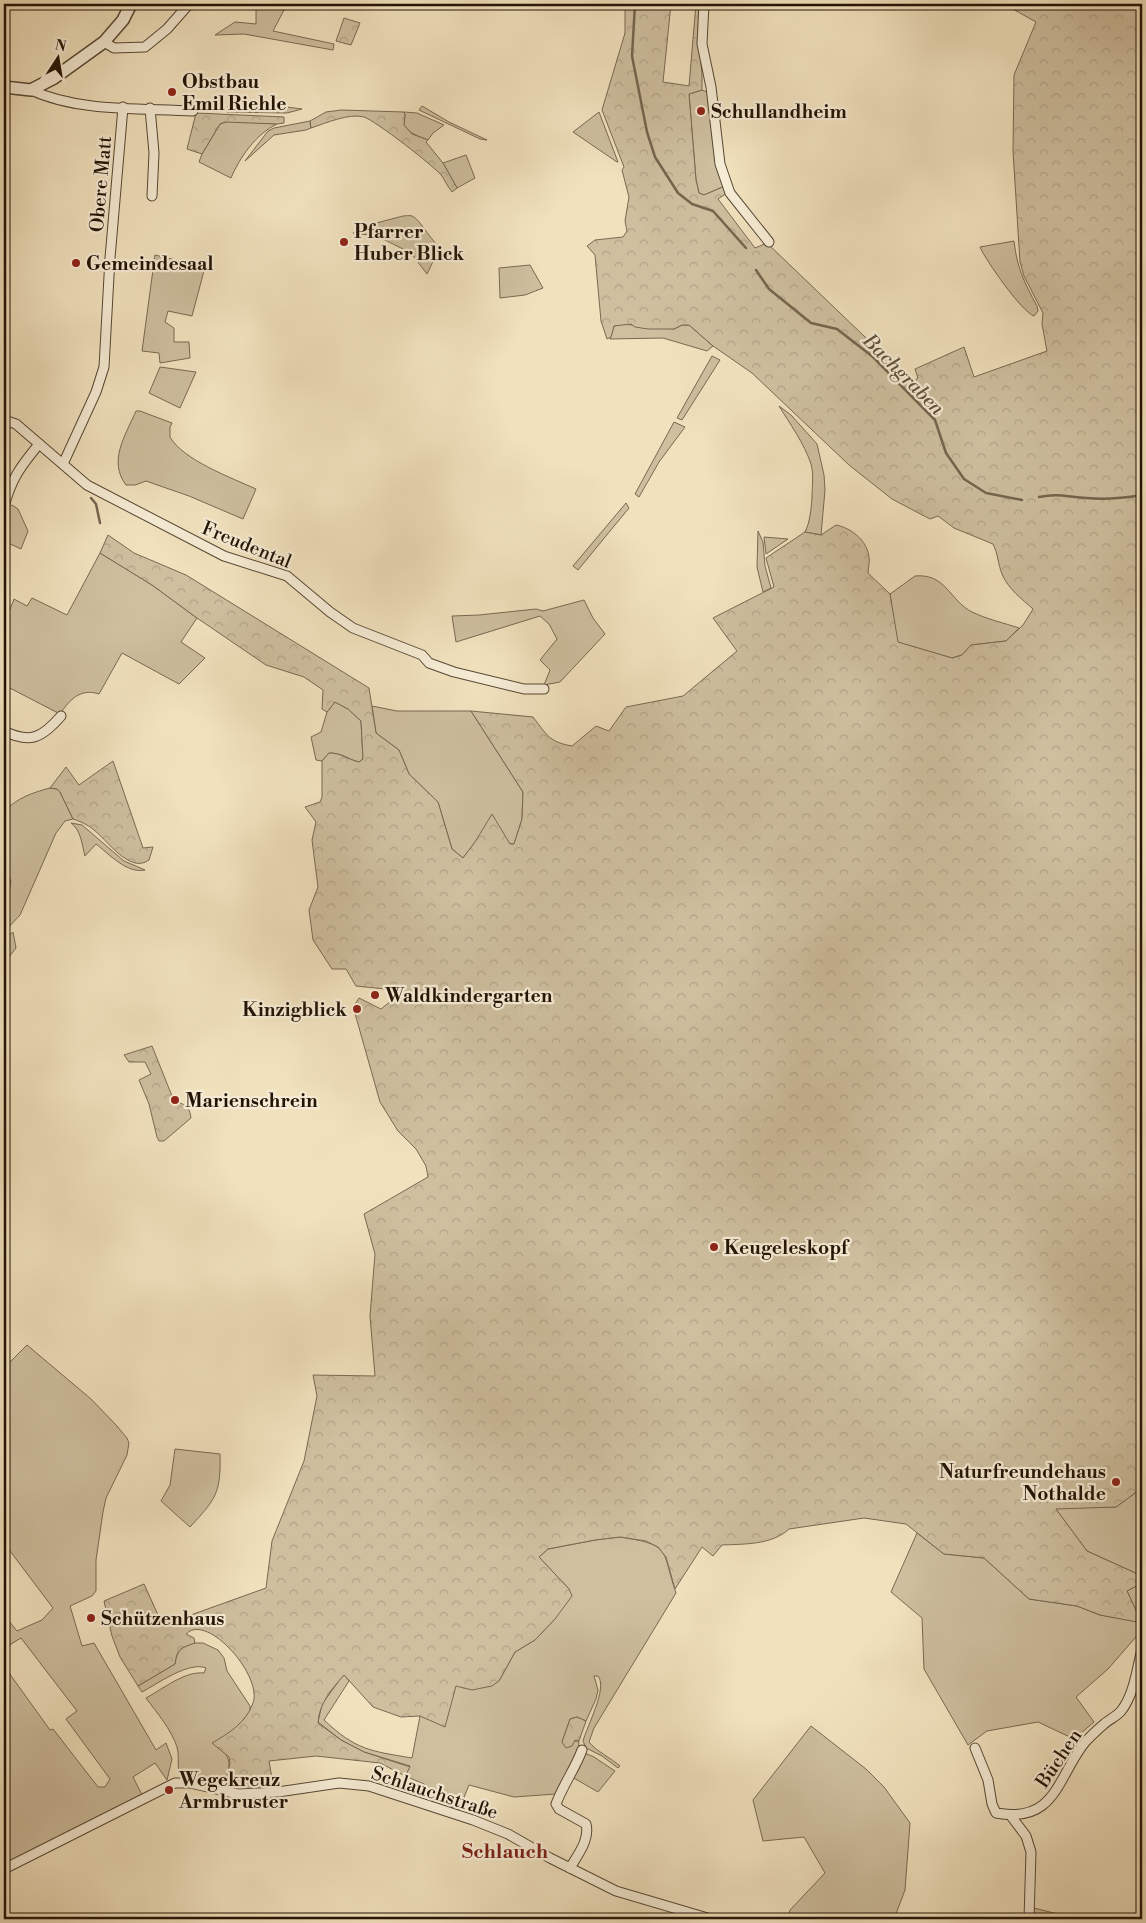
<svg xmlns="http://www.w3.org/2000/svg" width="1146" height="1923" font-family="'Libre Bodoni',serif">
  <defs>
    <pattern id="forest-crowns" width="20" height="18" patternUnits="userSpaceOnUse" patternTransform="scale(1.25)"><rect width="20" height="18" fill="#cebf9f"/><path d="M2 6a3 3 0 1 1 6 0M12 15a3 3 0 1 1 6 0" fill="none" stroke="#b1a387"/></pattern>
  </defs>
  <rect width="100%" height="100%" fill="#f1e2be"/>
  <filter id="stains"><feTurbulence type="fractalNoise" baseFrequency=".004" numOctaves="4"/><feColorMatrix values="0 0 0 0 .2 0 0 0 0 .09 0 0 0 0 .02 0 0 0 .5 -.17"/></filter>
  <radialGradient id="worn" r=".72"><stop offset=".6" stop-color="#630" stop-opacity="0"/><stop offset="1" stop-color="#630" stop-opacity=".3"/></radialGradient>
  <g fill="#cebf9f" stroke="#786952">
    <polygon points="256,4 295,4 295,8 284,10 273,31 334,44 333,50 244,34 215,35 235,22 256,24"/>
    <polygon points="702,90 709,93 725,186 704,195 699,193 696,180 689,94"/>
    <polygon points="230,96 256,103 302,109 287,113 227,112"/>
    <polygon points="422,106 449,122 487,140 480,139 419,110"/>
    <path d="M404,112L417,113L444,125L433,133L428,140C418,136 410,134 404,125L405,115Z"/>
    <polygon points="599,112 618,162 617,162 573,132"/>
    <path d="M229,121L277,124C256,134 240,157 231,178L199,162L202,154L220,124Z"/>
    <polygon points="310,121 311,128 306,130 274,135 245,161 268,131 274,128"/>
    <polygon points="466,155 475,178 457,188 443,163"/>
    <path d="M403,216C406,216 409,215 412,216C419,218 431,241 440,247L427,274L411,253L377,236L353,233L361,227Z"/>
    <path d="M1014,241C1017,268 1024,282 1037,306L1038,311L1034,316C1022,312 986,261 980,247Z"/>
    <polygon points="155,255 205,267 192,316 168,311 165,322 174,328 174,342 189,342 190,358 160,363 159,353 142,351"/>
    <polygon points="530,265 543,288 525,295 500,298 499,268"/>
    <polygon points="622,324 674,329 682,325 689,325 713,346 707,351 663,338 610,339 614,326"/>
    <polygon points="712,356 720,360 682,420 677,418"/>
    <polygon points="160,367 196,372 180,408 149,393"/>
    <path d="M779,406L791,415L817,444L824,475L825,490L821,535L805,532C810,522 811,510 812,498C812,487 814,475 811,464C804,443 790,424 779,406Z"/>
    <path d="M136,411H140L172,423L170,427V437C183,460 232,478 256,489L243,519L189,496L146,481L135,485H126C108,461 125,436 136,411Z"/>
    <polygon points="674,422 685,427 659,462 639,497 635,494"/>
    <polygon points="626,503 629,508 578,570 573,566"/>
    <polygon points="12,505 18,509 28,531 21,549 4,541 4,525 8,508"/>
    <polygon points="758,531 763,542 765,566 771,588 763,592 757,567"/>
    <polygon points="764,537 788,539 766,554"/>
    <path d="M100,553L152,585L197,618L181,642L205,658L179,684L122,653L99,694C81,688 70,699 60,714L4,685V625L14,599L27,606L32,598L67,615Z"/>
    <path d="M915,576C946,573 950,601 972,612C986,619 1004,623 1019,628L1006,641L971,645L962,655L952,658L897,642L890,594Z"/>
    <polygon points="584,600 593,618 605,634 560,682 544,685 550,670 540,660 557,639 549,624 540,616 456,642 452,616 479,615 536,609 543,611"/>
    <path d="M335,702L348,709L361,721L363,759L359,762C347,759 343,753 329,753L322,761L316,760L311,737L321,732L327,712Z"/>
    <polygon points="372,706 397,711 471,711 523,792 522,819 514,844 475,842 463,858 452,849 438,802 409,774 399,750 376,733"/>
    <path d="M50,788L57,789L60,792L73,819L65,821L56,833L20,915L4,932V918L11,881L4,865V811C18,798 31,793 50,788Z"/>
    <path d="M71,823L82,825L124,861L145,870C127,874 109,854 96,844L85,856C82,845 81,830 71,823Z"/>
    <polygon points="13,932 16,948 4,963 4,940"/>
    <polygon points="27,1345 91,1399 116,1425 127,1438 129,1443 127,1455 106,1498 103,1512 96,1560 96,1591 92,1596 70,1606 82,1646 94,1643 156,1750 166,1743 172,1759 167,1780 155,1763 133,1777 142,1795 4,1866 4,1666 50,1730 53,1729 98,1787 105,1787 110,1779 66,1719 77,1711 21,1638 11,1644 4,1654 4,1615 17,1631 42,1620 53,1608 4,1543 4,1368"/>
    <path d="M175,1449L220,1454C221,1493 216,1499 190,1527L161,1501L170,1485Z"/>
    <polygon points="1142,1488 1142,1576 1087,1551 1055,1508 1116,1507"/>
    <polygon points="917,1533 944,1554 984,1558 1029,1599 1077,1606 1100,1615 1141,1622 1127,1591 1142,1583 1142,1630 1108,1669 1076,1697 1094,1722 1074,1739 1038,1722 987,1731 968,1745 924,1669 922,1618 891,1592"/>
    <path d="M620,1537C673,1545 661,1550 676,1593L594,1728L589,1742C596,1751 611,1758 620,1766L618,1768L602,1756L586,1748L583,1741C587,1726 608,1688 598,1676H594L598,1690L596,1699L586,1721L577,1717L570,1719L562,1742L579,1741L578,1752L556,1794L514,1797L469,1785L459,1810L429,1800L424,1784L405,1776L410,1766L364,1752L341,1740L318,1722L322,1704L344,1674L349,1681L324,1720C356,1750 370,1751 412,1758L420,1716L456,1685L464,1688L499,1681L515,1652L535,1640L555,1619L569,1589L539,1557L548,1549L595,1540Z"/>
    <path d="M195,1643H203L218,1650L224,1658L227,1671L250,1706V1712L236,1728L227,1734L223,1751C234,1762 227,1774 224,1788L181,1777C176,1768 180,1758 177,1747C171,1729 157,1713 146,1698C163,1689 184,1671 204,1673L206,1668C189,1661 157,1684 142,1692L138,1686L175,1664C177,1649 182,1647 195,1643Z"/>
    <polygon points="811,1726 866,1769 884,1787 910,1823 905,1890 894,1919 787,1919 790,1910 825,1873 804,1837 763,1841 753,1800"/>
    <polygon points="587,1754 594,1757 615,1771 598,1792 572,1777 584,1755"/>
    <polygon points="1034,1908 1078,1919 1032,1919"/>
  </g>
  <g fill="url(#forest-crowns)" stroke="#786952">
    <path d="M625,4H671L663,82L689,86L696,4H699L698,38L702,73V90L689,94L696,180L699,193L704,195L725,186L727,193L718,199L755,248L767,243L912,382L918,378L915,369L964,347L974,377L1047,351L1042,324L1043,313L1024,276L1020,262L1013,151L1014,75L1036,22L1011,8V4H1142V1488L1116,1507L1056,1509L1087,1551L1142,1576V1583L1127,1591L1142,1623L1100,1615L1077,1606L1029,1599L984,1558L944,1554L906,1524L864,1518L789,1529C772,1545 744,1544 722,1545L713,1556L702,1547L675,1589L666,1557L658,1547L646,1541L620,1537L595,1540L548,1549L539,1557L569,1589L572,1596L555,1619L535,1640L515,1652L499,1681L492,1686L472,1690L456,1686L445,1727L420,1716L401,1717L373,1707L344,1675C332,1689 319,1703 318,1723L341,1740L364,1752L410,1767L405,1776L380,1763L316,1756L269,1761L274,1790L237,1791L224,1788L230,1763L229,1757L212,1743C229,1733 246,1723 253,1703C263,1676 207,1612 186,1634L194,1638L195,1643C181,1648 177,1648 175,1664L138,1686L120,1657L112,1636L104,1601L144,1584L159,1617L171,1627L188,1616L266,1588L272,1541L304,1461L317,1396L313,1375L375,1376L370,1316L375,1254L364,1214L428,1177L426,1166L416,1149L398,1131L380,1102L354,1010V1006L359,998L381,1009L391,1001L392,992L385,989L356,986L346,969H332L313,940L309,910L318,887L312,840L316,822L305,807L320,802L322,797V761L329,753C342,753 346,759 359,762L363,759L361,721L348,709L335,702L327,712L322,709L323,690L304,677L266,665L197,618L152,585L100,553L108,535L134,553L186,575L369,688L376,733L399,750L409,774L438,802L452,849L463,858L475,842L492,814L510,844H514L522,819L523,792L471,711L533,717C547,735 549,742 572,746L596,726L609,731L626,707L683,696L737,651L713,618L774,587L766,558L805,532L821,535L836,525C851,528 867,540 869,557C870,562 868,568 868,573L890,594L898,642L952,658L962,655L971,645L1006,641L1023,625L1033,609C1022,599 1008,589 1002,574C998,564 998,554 993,544L954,528L938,516L930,519L892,499L849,465L752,373L713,346L689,325H682L674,329H648L635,327L631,324L614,326L611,337L607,339L601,321L595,255L587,246L595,240L623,237L627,231L625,221L629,197L622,170L624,167L602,110L625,33Z"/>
    <polygon points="344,18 360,23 351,45 336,41"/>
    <path d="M341,110L404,112L405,115L404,125L412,134L428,140L426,142L443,163L457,188L452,192C448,187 445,181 442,176C434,166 376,121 364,117C349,113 326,123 311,128L310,121L326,112Z"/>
    <polygon points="196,113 284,117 284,123 277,124 225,122 220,124 202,154 187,149"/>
    <path d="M113,761L143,848L153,847L149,860C130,874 108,841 94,830C88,825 82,822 73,819L60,792L57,789L50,788L66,767L79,785Z"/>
    <path d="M152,1046L172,1096C180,1107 189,1101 191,1118L164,1141H159L157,1137L149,1104L139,1080L151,1074L145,1062H129L124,1055Z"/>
    <polygon points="577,1717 586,1721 579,1741 575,1740 572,1746 566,1748 562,1742 570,1719"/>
  </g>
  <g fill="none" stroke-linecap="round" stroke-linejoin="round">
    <g stroke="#74654e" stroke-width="2.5">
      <polyline points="635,4 632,56 647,132 655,157 678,193 692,204 713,211 746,248"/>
      <polyline points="756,270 769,289 811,323 837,329 873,357 935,420 946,453 964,479 986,493 1022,500"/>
      <path d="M1039,497C1059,493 1067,497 1087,498C1105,500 1124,498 1142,495"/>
      <polyline points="91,498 96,504 100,523"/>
    </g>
    <defs>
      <g id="minor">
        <polyline points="704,4 702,44 711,87 720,164 730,193 769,242"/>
        <polyline points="104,42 114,48 145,47 167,29 189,4"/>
        <path d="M31,90C78,112 141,108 193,111"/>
        <polyline points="150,108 154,153 152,196"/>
        <polyline points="4,420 16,424 87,485 224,556 287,576 330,612 353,628 422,655 429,663 454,672 524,689 544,689"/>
        <polyline points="63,464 96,392 104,367 110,258 123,107"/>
        <path d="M4,507C11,479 21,466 39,444"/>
        <path d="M4,731C30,744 42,738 61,716"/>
        <path d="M975,1748L988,1780L992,1804L996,1813C1057,1824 1057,1776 1086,1741C1091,1736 1097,1730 1103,1725C1108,1720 1116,1717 1121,1711C1134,1695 1137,1669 1142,1649"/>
        <polyline points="1011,1816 1026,1836 1031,1852 1029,1919"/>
        <path d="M570,1868C578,1854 590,1840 586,1824L559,1809L556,1804C563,1785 575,1769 582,1750"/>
        <polyline points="4,1869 175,1783 190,1783 238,1794 278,1792 339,1783 369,1786 473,1820 508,1834 550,1858 616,1891 711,1919"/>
      </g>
      <polyline id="tertiary" points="4,87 31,90 54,78 104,42 123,20 131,4"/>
    </defs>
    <use href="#minor" stroke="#564733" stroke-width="11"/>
    <use href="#tertiary" stroke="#564733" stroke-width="14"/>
    <use href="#minor" stroke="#f6ecd5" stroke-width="9"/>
    <use href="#tertiary" stroke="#f6ecd5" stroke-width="11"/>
  </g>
  <g fill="#8f2418" stroke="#f6ecd5" stroke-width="2">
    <circle cx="172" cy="92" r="5"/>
    <circle cx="701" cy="111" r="5"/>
    <circle cx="344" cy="242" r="5"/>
    <circle cx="76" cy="263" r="5"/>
    <circle cx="375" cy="995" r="5"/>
    <circle cx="357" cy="1009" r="5"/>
    <circle cx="175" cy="1100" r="5"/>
    <circle cx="714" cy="1247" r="5"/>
    <circle cx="1116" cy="1482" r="5"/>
    <circle cx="91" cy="1618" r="5"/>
    <circle cx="169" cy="1790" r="5"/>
  </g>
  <g text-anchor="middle" stroke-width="4.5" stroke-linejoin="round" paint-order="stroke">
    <g font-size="19" font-weight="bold" fill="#221305" stroke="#f6ecd5" text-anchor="start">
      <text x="182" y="88">Obstbau<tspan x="182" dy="22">Emil Riehle</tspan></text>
      <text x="711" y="118">Schullandheim</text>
      <text x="354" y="238">Pfarrer<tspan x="354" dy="22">Huber Blick</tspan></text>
      <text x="86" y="270">Gemeindesaal</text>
      <text x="385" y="1002">Waldkindergarten</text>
      <text x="347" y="1016" text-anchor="end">Kinzigblick</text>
      <text x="185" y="1107">Marienschrein</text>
      <text x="724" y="1254">Keugeleskopf</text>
      <text x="1106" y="1478" text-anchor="end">Naturfreundehaus<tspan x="1106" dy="22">Nothalde</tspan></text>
      <text x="101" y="1625">Schützenhaus</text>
      <text x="179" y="1786">Wegekreuz<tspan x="179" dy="22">Armbruster</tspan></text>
    </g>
    <g font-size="19" fill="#221305" stroke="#f6ecd5">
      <text transform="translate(100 184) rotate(-85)" y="7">Obere Matt</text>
      <text transform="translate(247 544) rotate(22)" y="7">Freudental</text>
      <text transform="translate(1058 1758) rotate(-56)" y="7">Büchen</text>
      <text transform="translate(435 1792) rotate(18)" y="7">Schlauchstraße</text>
    </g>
    <g font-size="20" font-style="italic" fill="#60513c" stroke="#f6ecd5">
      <text transform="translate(904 374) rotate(45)" y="7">Bachgraben</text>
    </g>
    <g font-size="20" font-weight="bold" fill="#7a1f14" stroke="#f6ecd5">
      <text x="505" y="1858">Schlauch</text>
    </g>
  </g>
  <rect width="1146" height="1923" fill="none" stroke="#f1e2be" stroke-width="20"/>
  <rect x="5" y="5" width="1136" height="1913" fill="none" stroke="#221305" stroke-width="2.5"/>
  <rect x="10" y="10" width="1126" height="1903" fill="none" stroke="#221305"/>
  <g transform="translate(58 58) rotate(12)" stroke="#f6ecd5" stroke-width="4" paint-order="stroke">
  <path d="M0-4L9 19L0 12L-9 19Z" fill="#221305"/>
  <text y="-8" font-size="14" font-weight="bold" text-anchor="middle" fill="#221305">N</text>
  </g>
  <rect width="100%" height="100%" filter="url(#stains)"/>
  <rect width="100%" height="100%" fill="url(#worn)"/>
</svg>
